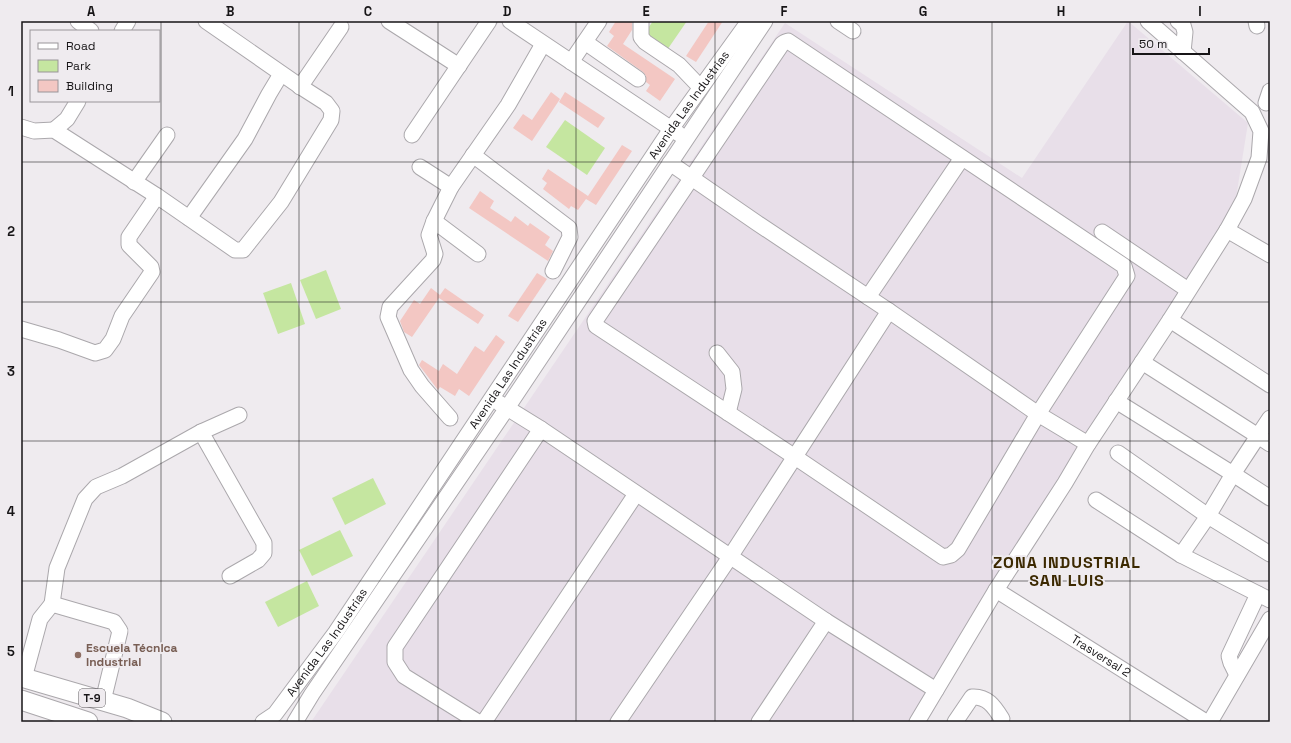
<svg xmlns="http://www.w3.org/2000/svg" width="1291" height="743" font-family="'Space Grotesk',sans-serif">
  <rect width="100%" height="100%" fill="#efebef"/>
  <polygon fill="#e8dfe9" points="1128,21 1248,123 1235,204 909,722 311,722 785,23 1022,178"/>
  <g fill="#c5e6a0">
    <polygon points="653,21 687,21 665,53 642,37"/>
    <polygon points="565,120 605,148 587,175 546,147"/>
    <polygon points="326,270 341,309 316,319 300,280"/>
    <polygon points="291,283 305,324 278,334 263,293"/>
    <polygon points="373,478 386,504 345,525 332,498"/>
    <polygon points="340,530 353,556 312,576 299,550"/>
    <polygon points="307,581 319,606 278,627 265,602"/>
  </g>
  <g fill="#f3c7c3">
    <polygon points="616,21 632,21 632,30 623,44 675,79 660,101 646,91 650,85 646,82 646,76 643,72 607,46 614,36 609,32"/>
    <polygon points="709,21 723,21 696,62 686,56"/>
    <polygon points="551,92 560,99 532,141 513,128 523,114 532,120"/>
    <polygon points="565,92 605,118 598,128 559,102"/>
    <polygon points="622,145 632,151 596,205 586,199 578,210 571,206 569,209 543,189 547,183 542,179 548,169 588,196"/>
    <polygon points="480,191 494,201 490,208 511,222 515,216 528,226 530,223 550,237 545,245 553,251 548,261 469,208"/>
    <polygon points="537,273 547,279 518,322 508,316"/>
    <polygon points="431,288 440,295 445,288 484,315 478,324 439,298 412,337 404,332 400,321 414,300 420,304"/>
    <polygon points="496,335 505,342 469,396 459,389 455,396 440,387 438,390 419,365 422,360 439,371 443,364 457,374 475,346 484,352"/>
  </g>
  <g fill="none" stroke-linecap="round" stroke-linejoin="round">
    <defs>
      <g id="minor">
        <polyline points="78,21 91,31"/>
        <polyline points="389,21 459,66"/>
        <polyline points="510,21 679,134"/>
        <polyline points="641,21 641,37 645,42 679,65 700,87"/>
        <polyline points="838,21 853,31"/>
        <polyline points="1178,21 1183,25 1185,32 1183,52"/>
        <polyline points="1256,21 1257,26"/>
        <polyline points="122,31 128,21"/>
        <polygon points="788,41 1124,266 1127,276 1038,414 958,549 951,555 943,557 795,457 596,326 595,321 782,44 785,42"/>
        <polyline points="585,42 638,79"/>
        <polyline points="571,62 599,21"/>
        <polyline points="300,87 341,27"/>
        <polyline points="1266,103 1270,91"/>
        <polyline points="21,127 34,131 54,130 157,196 235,250 243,250 281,202 331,120 332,111 326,103 301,87 206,21"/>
        <polyline points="54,130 67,119 78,101"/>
        <polyline points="412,135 489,21"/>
        <polyline points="473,155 569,228 570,237 553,271"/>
        <polyline points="670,163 757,223 889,311 1038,414 1088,444"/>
        <polyline points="420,167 451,187"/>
        <polyline points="134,182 167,135"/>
        <polyline points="189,218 245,139 269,94 281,74"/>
        <polyline points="434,221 478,254"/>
        <polyline points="1227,230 1270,255"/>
        <polyline points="1102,232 1188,290"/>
        <polyline points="868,297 962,158"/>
        <polyline points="1170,320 1270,385"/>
        <polyline points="21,329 59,340 95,353 105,350 113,339 122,316 152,272 151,267 129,245 129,237 157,196"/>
        <polyline points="717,353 732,372 734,389 728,413"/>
        <polyline points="1116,401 1233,474 1258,436 1142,362"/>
        <polyline points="499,403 541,429 826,621 936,690"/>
        <polyline points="450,418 422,386 411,370 388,317 390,307 433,260 435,254 429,235 434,221 451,187 508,105 543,44"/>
        <polyline points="1270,418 1258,436 1270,444"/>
        <polyline points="201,432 264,543 264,553 258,560 230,576"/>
        <polyline points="1118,453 1208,516 1181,555"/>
        <polyline points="1270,498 1233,474 1208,516 1270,554"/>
        <polyline points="1096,500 1181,555 1270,600"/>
        <path id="s1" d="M996,590L1206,722"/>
        <polyline points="52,604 57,568 85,499 96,487 122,476 201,432 239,415"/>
        <polyline points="1237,675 1231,663 1229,656 1258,594"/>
        <polyline points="24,678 40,619 52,604 114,622 120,631 103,701"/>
        <path id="s2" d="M263,722L275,714L336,632L671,129L749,21"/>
        <polyline points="295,722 312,694 507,408 765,21"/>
        <polyline points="478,722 404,676 395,662 395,647 541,429"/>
        <polyline points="484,722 636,494"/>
        <polyline points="618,722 730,557 889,311"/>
        <polyline points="759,722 826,621"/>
        <polyline points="917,722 996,590 1065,483 1088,444 1170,320 1227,230 1244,199 1259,158 1261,131 1252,112 1148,21"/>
        <path d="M955,722L972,697C987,696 994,706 1002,719L1001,722"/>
        <polyline points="1210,722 1270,619"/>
      </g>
      <g id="major">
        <polyline points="21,677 127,708 162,722"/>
        <polyline points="21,700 88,722"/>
      </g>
    </defs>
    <use href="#minor" stroke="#aba8ac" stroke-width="17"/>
    <use href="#major" stroke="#aba8ac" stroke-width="21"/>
    <use href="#minor" stroke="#fff" stroke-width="15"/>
    <use href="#major" stroke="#fff" stroke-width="19"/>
  </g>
  <path fill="none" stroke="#171517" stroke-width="1" stroke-opacity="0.55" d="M161,21V722M299,21V722M438,21V722M576,21V722M715,21V722M853,21V722M992,21V722M1130,21V722M21,162H1270M21,302H1270M21,441H1270M21,581H1270"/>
  <circle fill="#8d6e63" stroke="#efebef" stroke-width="1.5" cx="78" cy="655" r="4"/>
  <g text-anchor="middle" stroke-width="4" stroke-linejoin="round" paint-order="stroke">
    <rect fill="#efebef" stroke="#585558" stroke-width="1" x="79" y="689" width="26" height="18" rx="3"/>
    <g font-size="11" font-weight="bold" fill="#171517">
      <text x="92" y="702">T-9</text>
    </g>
    <g font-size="12" fill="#171517" stroke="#efebef">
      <text dy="4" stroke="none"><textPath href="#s2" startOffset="751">Avenida Las Industrias</textPath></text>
      <text dy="4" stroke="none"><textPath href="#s2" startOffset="427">Avenida Las Industrias</textPath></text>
      <text dy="4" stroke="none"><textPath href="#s2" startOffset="103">Avenida Las Industrias</textPath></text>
      <text dy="4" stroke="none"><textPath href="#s1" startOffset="124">Trasversal 2</textPath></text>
    </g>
    <g font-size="12" font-weight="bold" fill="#785e54" stroke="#efebef" text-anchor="start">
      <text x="86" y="652">Escuela Técnica<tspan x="86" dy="14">Industrial</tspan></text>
    </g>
    <g font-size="16" font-weight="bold" letter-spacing="1" fill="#3c2901" stroke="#efebef">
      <text x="1067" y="568">ZONA INDUSTRIAL<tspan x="1067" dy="18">SAN LUIS</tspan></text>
    </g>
  </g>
  <rect width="1291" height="743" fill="none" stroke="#efebef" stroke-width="44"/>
  <rect x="30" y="30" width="130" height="72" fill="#efebef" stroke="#999599"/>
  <rect x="38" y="43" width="20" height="6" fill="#ffffff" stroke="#999599"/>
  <text x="66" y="50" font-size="12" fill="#171517">Road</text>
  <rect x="38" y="60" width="20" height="12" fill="#c5e6a0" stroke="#999599"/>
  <text x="66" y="70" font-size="12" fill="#171517">Park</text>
  <rect x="38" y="80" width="20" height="12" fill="#f3c7c3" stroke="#999599"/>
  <text x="66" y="90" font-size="12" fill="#171517">Building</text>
  <path d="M1133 48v6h76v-6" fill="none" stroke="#171517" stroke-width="2"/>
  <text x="1139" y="48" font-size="12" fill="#171517" stroke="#efebef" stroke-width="3" paint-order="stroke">50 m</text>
  <rect x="22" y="22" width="1247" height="699" fill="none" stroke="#171517" stroke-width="1.5"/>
  <g font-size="13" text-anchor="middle" font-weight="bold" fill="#171517">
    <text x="91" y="16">A</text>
    <text x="230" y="16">B</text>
    <text x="368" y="16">C</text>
    <text x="507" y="16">D</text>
    <text x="646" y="16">E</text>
    <text x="784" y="16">F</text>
    <text x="923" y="16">G</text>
    <text x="1061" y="16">H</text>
    <text x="1200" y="16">I</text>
    <text x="11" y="96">1</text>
    <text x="11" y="236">2</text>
    <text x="11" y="376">3</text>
    <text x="11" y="516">4</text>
    <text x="11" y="656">5</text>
  </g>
</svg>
